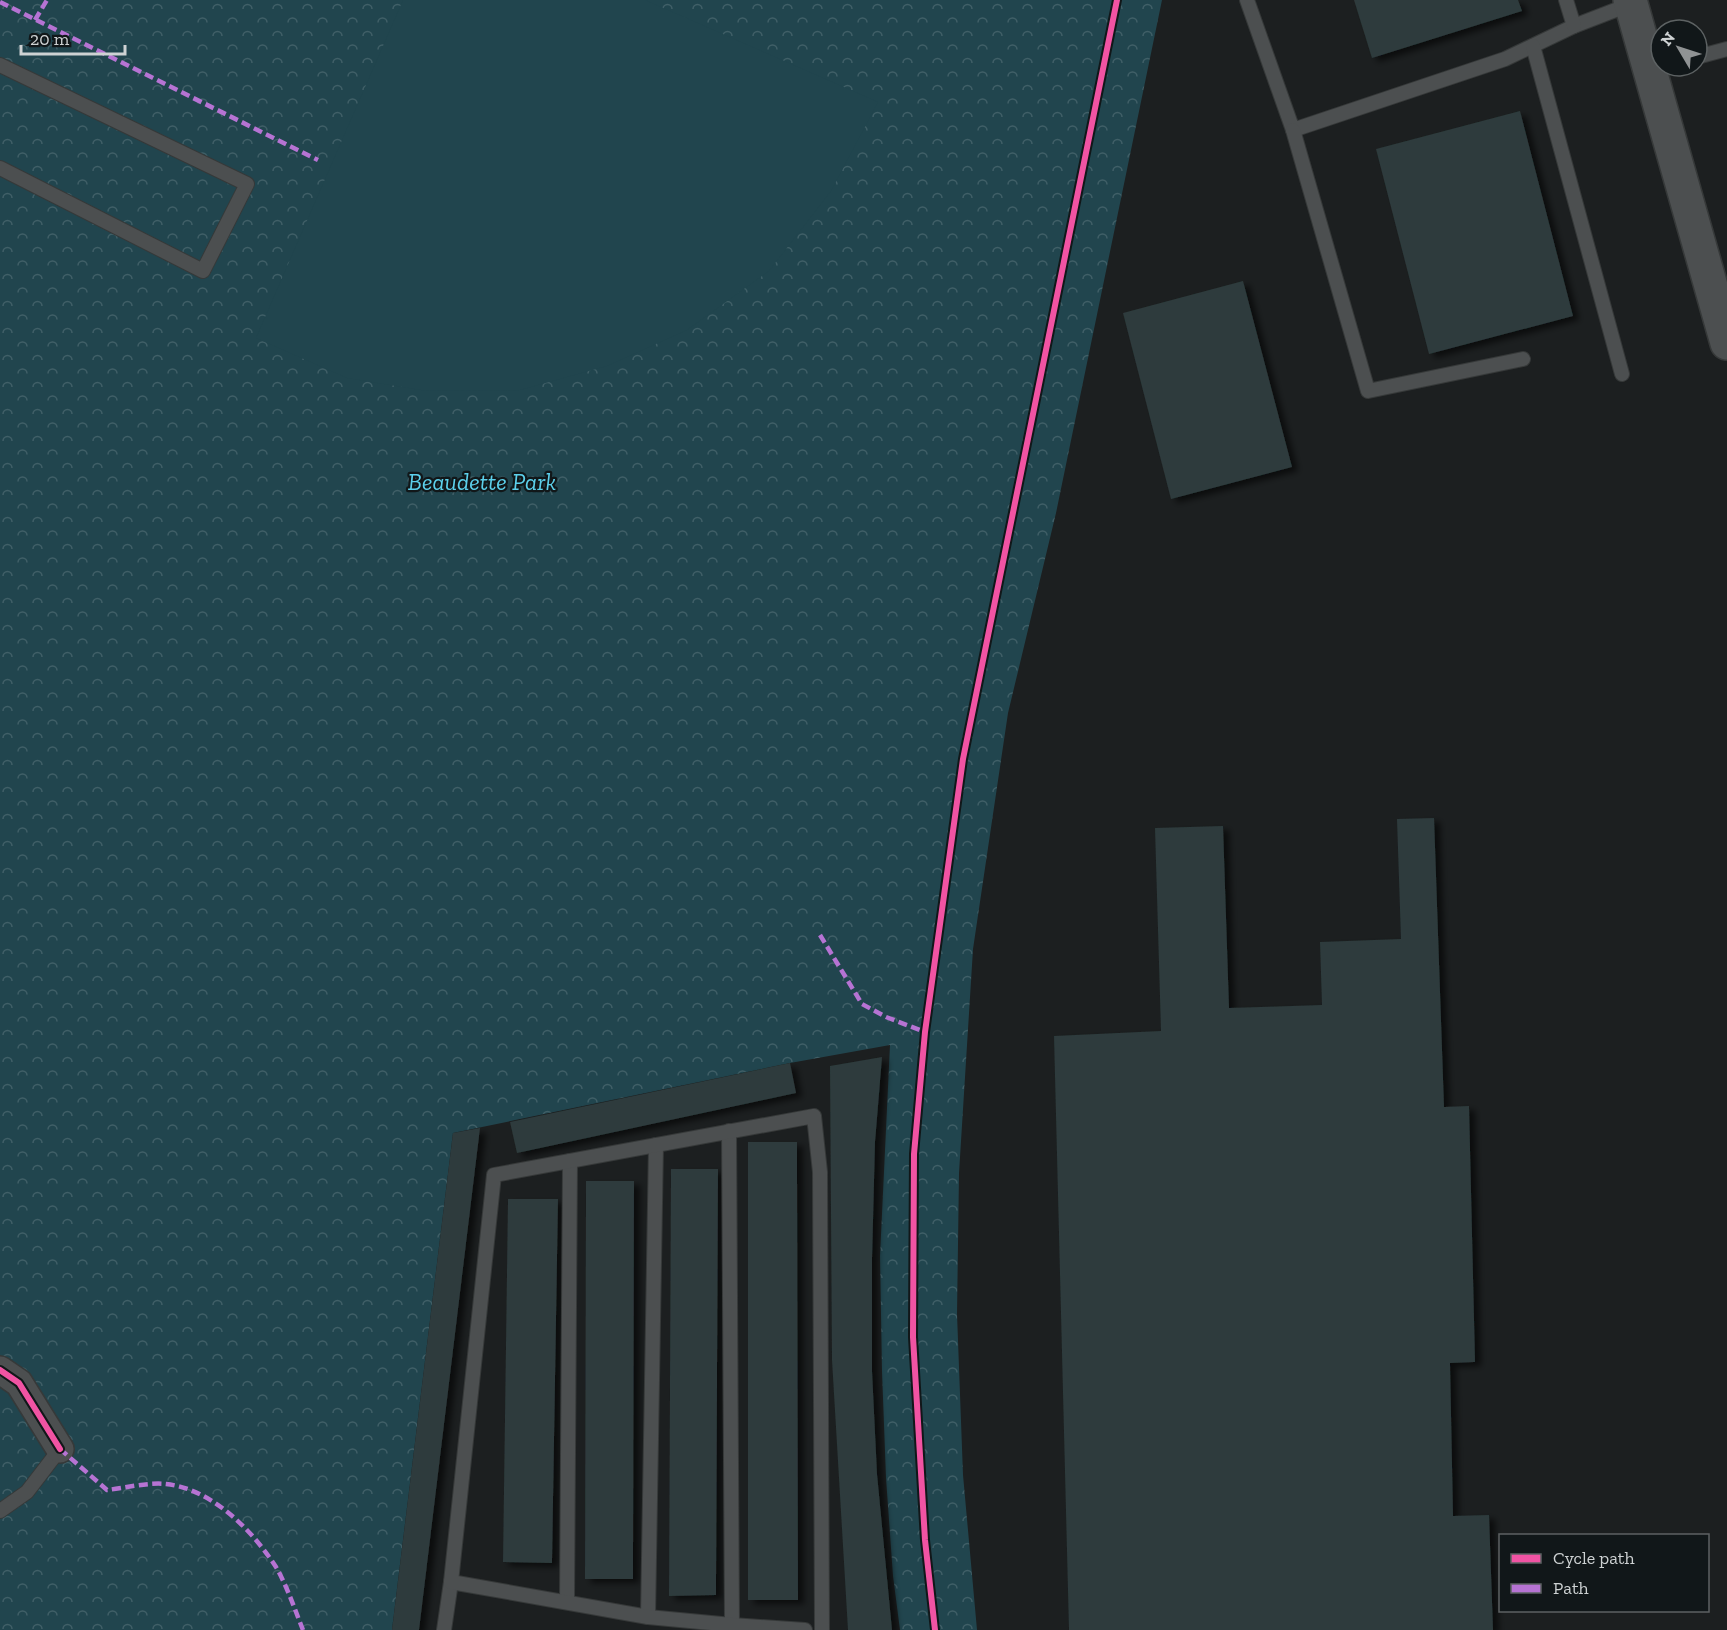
<svg xmlns="http://www.w3.org/2000/svg" width="1727" height="1630" font-family="'Zilla Slab',serif">
  <defs>
    <pattern id="park-crowns" width="20" height="18" patternUnits="userSpaceOnUse" patternTransform="scale(1.5)"><rect width="20" height="18" fill="#21454e"/><path d="M2 6a3 3 0 1 1 6 0M12 15a3 3 0 1 1 6 0" fill="none" stroke="#405f67"/></pattern>
    <filter id="shadow"><feDropShadow dx="6" dy="4" stdDeviation="3" flood-color="#0009"/></filter>
  </defs>
  <rect width="100%" height="100%" fill="#1c1f20"/>
  <polygon fill="url(#park-crowns)" points="0,0 1162,0 1056,513 1008,713 973,949 959,1173 957,1314 963,1475 977,1630 900,1630 893,1576 886,1478 882,1371 880,1256 890,1045 790,1063 453,1133 392,1630 0,1630"/>
  <polygon fill="#21454e" points="403,0 645,0 878,102 831,191 769,271 687,330 607,366 520,390 427,391 347,378 256,338"/>
  <g fill="#2d3b3c" filter="url(#shadow)">
    <polygon points="1354,0 1518,0 1522,11 1372,58"/>
    <polygon points="1520,111 1573,316 1429,354 1376,149"/>
    <polygon points="1243,281 1292,467 1171,499 1123,313"/>
    <polygon points="1434,818 1444,1107 1469,1106 1475,1362 1450,1363 1453,1516 1489,1515 1493,1630 1069,1630 1054,1036 1161,1031 1155,828 1223,826 1229,1008 1322,1005 1320,942 1401,939 1397,819"/>
    <polygon points="882,1057 875,1142 872,1260 872,1371 877,1474 892,1630 848,1630 832,1360 830,1066"/>
    <polygon points="790,1063 796,1093 517,1153 510,1122"/>
    <polygon points="480,1128 419,1630 392,1630 453,1133"/>
    <polygon points="748,1142 797,1142 798,1600 748,1600"/>
    <polygon points="671,1169 718,1169 716,1595 669,1596"/>
    <polygon points="586,1181 634,1181 633,1579 585,1579"/>
    <polygon points="508,1199 558,1199 552,1563 503,1562"/>
  </g>
  <g fill="none" stroke-linecap="round" stroke-linejoin="round">
    <defs>
      <g id="service">
        <polyline points="1247,0 1293,130 1505,59 1574,26 1631,4"/>
        <polyline points="1566,0 1574,26"/>
        <polyline points="1533,46 1622,374"/>
        <polyline points="1697,57 1727,49"/>
        <polyline points="0,65 247,184 203,271 0,168"/>
        <polyline points="1293,130 1368,391 1523,359"/>
        <polyline points="729,1131 732,1625"/>
        <polyline points="0,1511 27,1492 60,1449"/>
        <polyline points="567,1602 570,1161"/>
        <polyline points="648,1617 656,1145"/>
        <polyline points="444,1630 451,1582"/>
        <polyline points="805,1630 732,1625 648,1617 451,1582 494,1175 814,1116 820,1172 822,1630"/>
      </g>
      <polyline id="minor" points="0,1370 19,1383 60,1449"/>
      <polyline id="secondary" points="1630,0 1727,343"/>
    </defs>
    <use href="#service" stroke="#363939" stroke-width="16"/>
    <use href="#minor" stroke="#363939" stroke-width="30"/>
    <use href="#secondary" stroke="#363939" stroke-width="36"/>
    <use href="#service" stroke="#4c4f50" stroke-width="14"/>
    <use href="#minor" stroke="#4c4f50" stroke-width="27"/>
    <use href="#secondary" stroke="#4c4f50" stroke-width="33"/>
    <g stroke="#b673d3" stroke-width="4.5" stroke-dasharray="9 4.5" stroke-linecap="butt">
      <polyline points="0,2 318,160"/>
      <polyline points="35,20 47,0"/>
      <polyline points="820,935 862,1004 886,1017 925,1032"/>
      <path d="M60,1449L107,1490C124,1488 149,1482 166,1484C212,1489 252,1530 276,1567C287,1586 295,1610 303,1630"/>
    </g>
    <defs>
      <g id="cycleway">
        <polyline points="0,1370 19,1383 60,1449"/>
        <polyline points="935,1630 925,1540 913,1337 914,1154 925,1032 963,759 1117,0"/>
      </g>
    </defs>
    <use href="#cycleway" stroke="#111719" stroke-width="10"/>
    <use href="#cycleway" stroke="#f153a3" stroke-width="6"/>
  </g>
  <g text-anchor="middle" stroke-width="4.5" stroke-linejoin="round" paint-order="stroke">
    <g font-size="24" font-style="italic" fill="#5cd0eb" stroke="#111719">
      <text x="482" y="490">Beaudette Park</text>
    </g>
  </g>
  <rect x="1499" y="1534" width="210" height="78" fill="#111719" stroke="#5d6263" stroke-width="1.5"/>
  <rect x="1511" y="1554" width="30" height="9" fill="#f153a3" stroke="#5d6263" stroke-width="1.5"/>
  <text x="1553" y="1564" font-size="18" fill="#ced2d3">Cycle path</text>
  <rect x="1511" y="1584" width="30" height="9" fill="#b673d3" stroke="#5d6263" stroke-width="1.5"/>
  <text x="1553" y="1594" font-size="18" fill="#ced2d3">Path</text>
  <g transform="translate(1679 48) rotate(309)"><circle r="28" fill="#111719" stroke="#5d6263" stroke-width="1.5"/>
  <path d="M0-4.5L10 22L0 15L-10 22Z" fill="#909394"/>
  <text y="-9" font-size="16" font-weight="bold" text-anchor="middle" fill="#ced2d3">N</text>
  </g>
  <path d="M21 45v9h104v-9" fill="none" stroke="#ced2d3" stroke-width="3"/>
  <text x="30" y="45" font-size="18" fill="#ced2d3" stroke="#111719" stroke-width="4.5" paint-order="stroke">20 m</text>
</svg>
